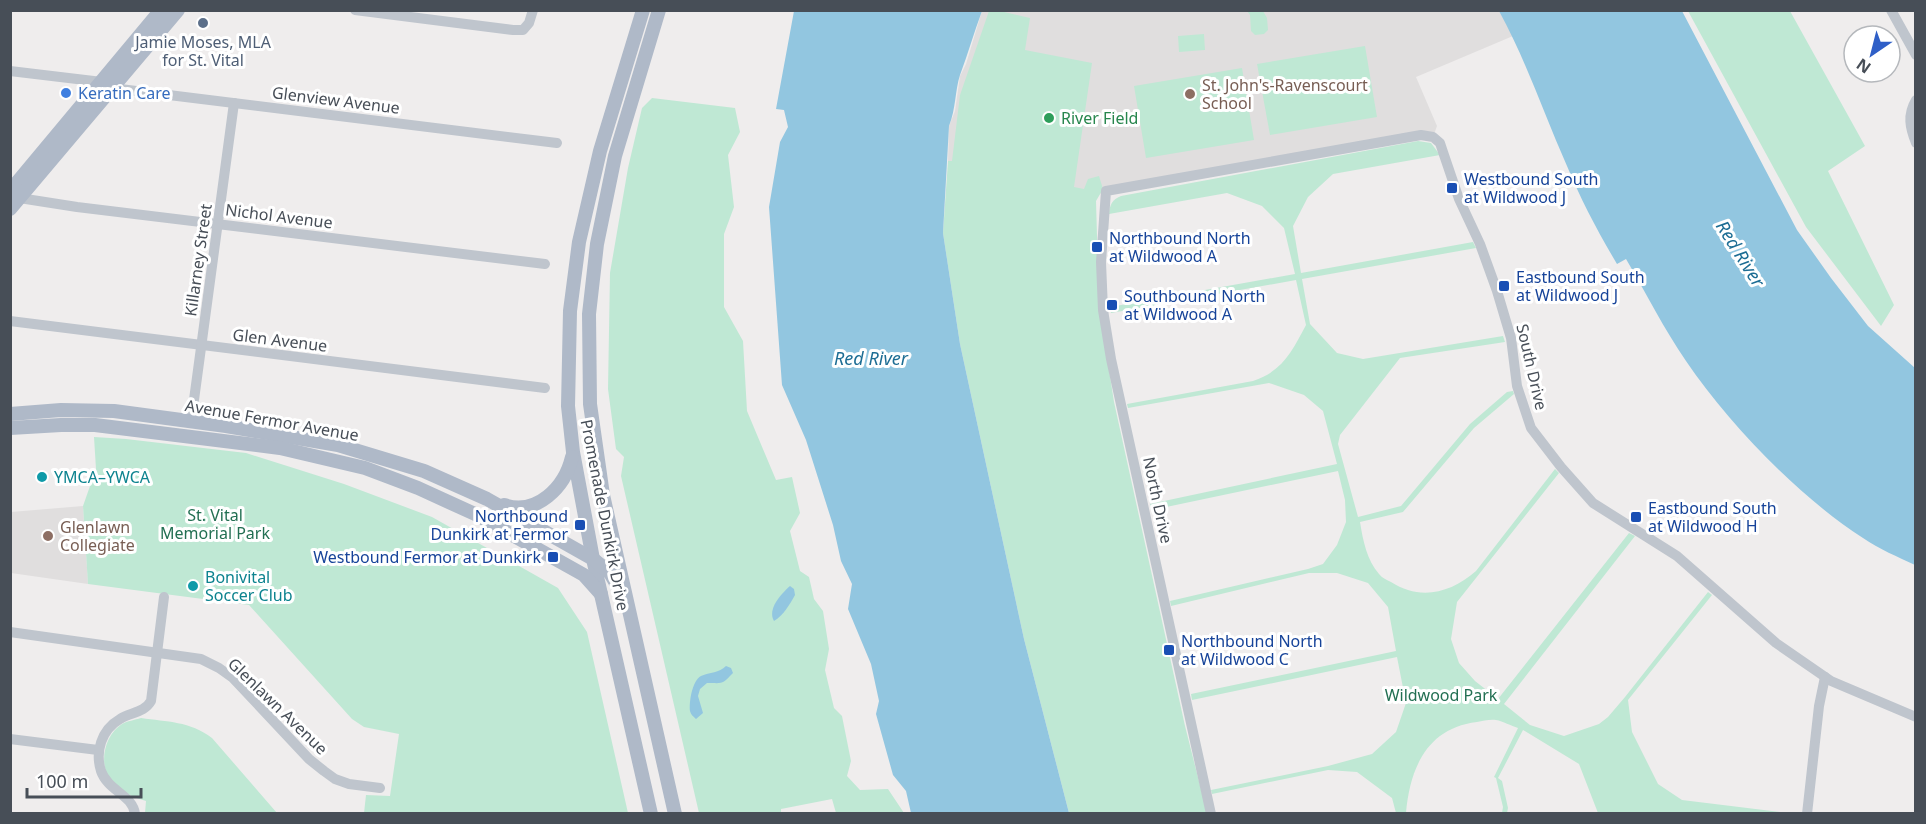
<svg xmlns="http://www.w3.org/2000/svg" width="1926" height="824" font-family="'Noto Sans',sans-serif">
  <rect width="100%" height="100%" fill="#efeded"/>
  <g fill="#e0dede">
    <polygon points="1499,10 1513,36 1416,77 1437,126 1433,137 1108,195 948,161 949,126 955,111 960,76 966,64 982,11"/>
    <polygon points="83,506 88,584 11,573 11,512"/>
  </g>
  <g fill="#bfe8d4">
    <polygon points="989,11 1000,11 1030,18 1025,50 1092,63 1074,187 1084,189 1088,179 1099,176 1103,189 1096,201 1099,305 1114,402 1185,726 1207,813 1069,813 1024,639 960,344 943,233 948,161 952,161 960,95"/>
    <polygon points="1247,11 1263,11 1267,18 1268,30 1264,34 1255,35 1251,31 1250,15"/>
    <polygon points="1688,11 1790,11 1865,146 1828,171 1894,305 1881,326 1806,227"/>
    <polygon points="1204,34 1205,50 1179,52 1178,36"/>
    <polygon points="1365,46 1377,117 1270,135 1257,64"/>
    <polygon points="1242,68 1254,140 1146,158 1134,86"/>
    <polygon points="652,98 735,108 740,132 728,155 734,207 724,234 724,307 743,341 747,411 776,480 792,477 800,513 790,531 800,571 809,577 814,599 823,611 829,649 825,670 834,708 842,716 851,761 847,776 860,790 888,789 904,813 836,813 832,799 781,809 781,813 699,813 621,476 624,457 616,449 608,389 610,273 628,168 642,108"/>
    <path d="M1418,141L1431,143L1440,155L1333,174L1308,197L1293,226L1301,273L1473,242L1476,248L1302,279L1310,324L1337,353L1363,359L1503,336L1505,342L1400,358L1340,435L1338,444L1358,517L1401,506L1470,424L1507,392L1513,391L1514,394L1474,428L1403,512L1360,522C1363,541 1367,560 1379,574C1382,578 1387,580 1391,582C1420,601 1451,593 1476,571L1555,469L1559,473L1457,602L1451,639L1459,663L1475,681L1498,699L1629,533L1635,536L1504,704L1530,725L1564,736L1599,724L1608,717L1625,697L1708,592L1712,595L1628,700L1632,732L1658,784L1682,800L1788,813H1598L1579,764L1523,730L1498,778L1502,781L1508,808L1507,813H1502L1503,807L1496,778L1494,777L1518,728C1511,726 1503,721 1496,720C1490,719 1483,721 1477,722C1427,728 1410,768 1406,813H1396L1392,798L1357,772L1328,770L1212,794L1211,790L1328,766L1372,754L1396,732L1406,703L1397,657L1192,700L1191,694L1396,651L1388,607L1368,583L1337,573H1309L1171,606L1170,601L1308,569L1323,564L1337,545L1346,522L1345,500L1338,471L1152,510L1150,504L1337,464L1323,411L1304,395L1269,383L1128,408L1127,404L1253,381C1283,371 1292,351 1306,325L1296,280L1111,313L1110,307L1295,274L1284,228L1262,206L1227,193L1109,214C1110,204 1112,200 1121,196Z"/>
    <polygon points="94,437 126,439 246,453 344,484 432,517 558,588 587,632 628,813 364,813 366,795 390,796 399,734 364,727 352,719 249,605 88,584 83,506 96,469"/>
    <path d="M141,718C167,722 190,721 212,738L277,813H145L146,801C133,797 123,793 113,783C97,767 104,735 122,724C127,721 135,720 141,718Z"/>
  </g>
  <g fill="#92c6e0">
    <path d="M794,11H982C974,32 968,54 960,75C955,90 956,109 949,126L943,233L960,344L1024,639L1069,813H911L906,791L893,775L876,714L879,701L871,664L848,609L852,584L841,561L833,525L806,440L782,385L769,207L780,142L788,127L784,110L776,109Z"/>
    <path d="M1499,11H1682L1797,230L1831,278L1868,326L1915,368V565C1898,557 1879,549 1863,538C1799,497 1729,424 1686,361C1664,329 1646,293 1626,259L1617,264C1598,232 1581,200 1567,166C1544,114 1526,60 1499,11Z"/>
    <path d="M790,586L794,589L795,595C790,604 783,616 774,621C767,609 781,594 790,586Z"/>
    <path d="M726,666L731,668L733,673C721,685 724,683 707,683L700,689L698,696L703,713L696,719C693,716 691,715 690,711C689,702 692,681 701,676C710,672 719,673 726,666Z"/>
  </g>
  <g fill="none" stroke-linecap="round" stroke-linejoin="round">
    <g stroke="#bfc5cd" stroke-width="10">
      <polyline points="355,10 513,30 523,30 529,23 533,10"/>
      <polyline points="1891,10 1916,55"/>
      <polyline points="10,71 102,82 112,88 557,143"/>
      <path d="M1916,100C1907,115 1910,128 1916,143"/>
      <polyline points="13,197 77,207 545,264"/>
      <polyline points="10,321 545,388"/>
      <polyline points="191,422 234,103"/>
      <polyline points="10,632 201,659 219,668 233,678 309,759 324,771 335,779 349,784 380,788"/>
      <polyline points="10,739 98,750"/>
      <path d="M135,814C133,795 108,791 101,771C95,752 101,730 120,719C131,712 144,713 151,701L164,597"/>
      <polyline points="1211,814 1111,359 1103,310 1101,262 1106,191 1421,135 1433,137 1440,143 1443,152 1459,199 1480,244 1497,291 1511,338 1517,386 1531,428 1561,467 1593,503 1677,556 1776,643 1831,681 1916,717"/>
      <polyline points="1807,814 1819,706 1825,677"/>
    </g>
    <g stroke="#afb9c8" stroke-width="14">
      <polyline points="643,10 600,151 579,242 570,311 568,406 573,452 593,559 651,814"/>
      <polyline points="659,10 615,156 597,244 589,314 590,404 603,495 675,814"/>
      <polyline points="10,191 161,10"/>
      <polyline points="10,209 178,10"/>
      <polyline points="10,414 61,410 114,411 226,426 338,445 424,471 487,499 593,559 610,573 620,590"/>
      <polyline points="10,428 61,425 95,425 280,448 365,468 418,488 475,514 584,575 601,594"/>
      <path d="M504,505C537,516 565,487 572,457"/>
    </g>
  </g>
  <circle fill="#5c6f8a" stroke="#fff" stroke-width="2" cx="203" cy="23" r="6"/>
  <circle fill="#3f7fe0" stroke="#fff" stroke-width="2" cx="66" cy="93" r="6"/>
  <g fill="#8d6e63" stroke="#fff" stroke-width="2">
    <circle cx="1190" cy="94" r="6"/>
    <circle cx="48" cy="536" r="6"/>
  </g>
  <circle fill="#2e9e5b" stroke="#fff" stroke-width="2" cx="1049" cy="118" r="6"/>
  <g fill="#1a4fb4" stroke="#fff" stroke-width="2">
    <rect x="1446" y="182" width="12" height="12" rx="3"/>
    <rect x="1091" y="241" width="12" height="12" rx="3"/>
    <rect x="1498" y="280" width="12" height="12" rx="3"/>
    <rect x="1106" y="299" width="12" height="12" rx="3"/>
    <rect x="1630" y="511" width="12" height="12" rx="3"/>
    <rect x="574" y="519" width="12" height="12" rx="3"/>
    <rect x="547" y="551" width="12" height="12" rx="3"/>
    <rect x="1163" y="644" width="12" height="12" rx="3"/>
  </g>
  <g fill="#0f9aa8" stroke="#fff" stroke-width="2">
    <circle cx="42" cy="477" r="6"/>
    <circle cx="193" cy="586" r="6"/>
  </g>
  <g text-anchor="middle" stroke-width="6" stroke-linejoin="round" paint-order="stroke">
    <g font-size="16" fill="#4e5e75" stroke="#fff">
      <text x="203" y="48">Jamie Moses, MLA<tspan x="203" dy="18">for St. Vital</tspan></text>
    </g>
    <g font-size="16" fill="#785e54" stroke="#fff" text-anchor="start">
      <text x="1202" y="91">St. John's-Ravenscourt<tspan x="1202" dy="18">School</tspan></text>
      <text x="60" y="533">Glenlawn<tspan x="60" dy="18">Collegiate</tspan></text>
    </g>
    <g font-size="16" fill="#366cbe" stroke="#fff" text-anchor="start">
      <text x="78" y="99">Keratin Care</text>
    </g>
    <g font-size="16" fill="#474e57" stroke="#fff">
      <text transform="translate(336 100) rotate(7)" y="6">Glenview Avenue</text>
      <text transform="translate(279 216) rotate(7)" y="6">Nichol Avenue</text>
      <text transform="translate(198 260) rotate(-82)" y="6">Killarney Street</text>
      <text transform="translate(280 340) rotate(7)" y="6">Glen Avenue</text>
      <text transform="translate(1532 367) rotate(77)" y="6">South Drive</text>
      <text transform="translate(272 420) rotate(10)" y="6">Avenue Fermor Avenue</text>
      <text transform="translate(1158 500) rotate(78)" y="6">North Drive</text>
      <text transform="translate(605 515) rotate(79)" y="6">Promenade Dunkirk Drive</text>
      <text transform="translate(278 706) rotate(44)" y="6">Glenlawn Avenue</text>
    </g>
    <g font-size="16" fill="#27864d" stroke="#fff" text-anchor="start">
      <text x="1061" y="124">River Field</text>
    </g>
    <g font-size="16" fill="#164399" stroke="#fff" text-anchor="start">
      <text x="1464" y="185">Westbound South<tspan x="1464" dy="18">at Wildwood J</tspan></text>
      <text x="1109" y="244">Northbound North<tspan x="1109" dy="18">at Wildwood A</tspan></text>
      <text x="1516" y="283">Eastbound South<tspan x="1516" dy="18">at Wildwood J</tspan></text>
      <text x="1124" y="302">Southbound North<tspan x="1124" dy="18">at Wildwood A</tspan></text>
      <text x="1648" y="514">Eastbound South<tspan x="1648" dy="18">at Wildwood H</tspan></text>
      <text x="568" y="522" text-anchor="end">Northbound<tspan x="568" dy="18">Dunkirk at Fermor</tspan></text>
      <text x="541" y="563" text-anchor="end">Westbound Fermor at Dunkirk</text>
      <text x="1181" y="647">Northbound North<tspan x="1181" dy="18">at Wildwood C</tspan></text>
    </g>
    <g font-size="16" fill="#0d838f" stroke="#fff" text-anchor="start">
      <text x="54" y="483">YMCA–YWCA</text>
      <text x="205" y="583">Bonivital<tspan x="205" dy="18">Soccer Club</tspan></text>
    </g>
    <g font-size="16" fill="#226f52" stroke="#fff">
      <text x="215" y="521">St. Vital<tspan x="215" dy="18">Memorial Park</tspan></text>
      <text x="1441" y="701">Wildwood Park</text>
    </g>
    <g font-size="18" font-style="italic" fill="#1d6d94" stroke="#fff">
      <text transform="translate(1740 254) rotate(58)" y="6">Red River</text>
      <text x="871" y="365">Red River</text>
    </g>
  </g>
  <rect width="1926" height="824" fill="none" stroke="#474e57" stroke-width="24"/>
  <g transform="translate(1872 54) rotate(215)"><circle r="28" fill="#ffffff" stroke="#b5b8bc" stroke-width="1.5"/>
  <path d="M0-4.5L10 22L0 15L-10 22Z" fill="#2f5fc7"/>
  <text y="-9" font-size="16" font-weight="bold" text-anchor="middle" fill="#474e57">N</text>
  </g>
  <path d="M27 788v9h114v-9" fill="none" stroke="#474e57" stroke-width="3"/>
  <text x="36" y="788" font-size="18" fill="#474e57" stroke="#ffffff" stroke-width="4.5" paint-order="stroke">100 m</text>
</svg>
